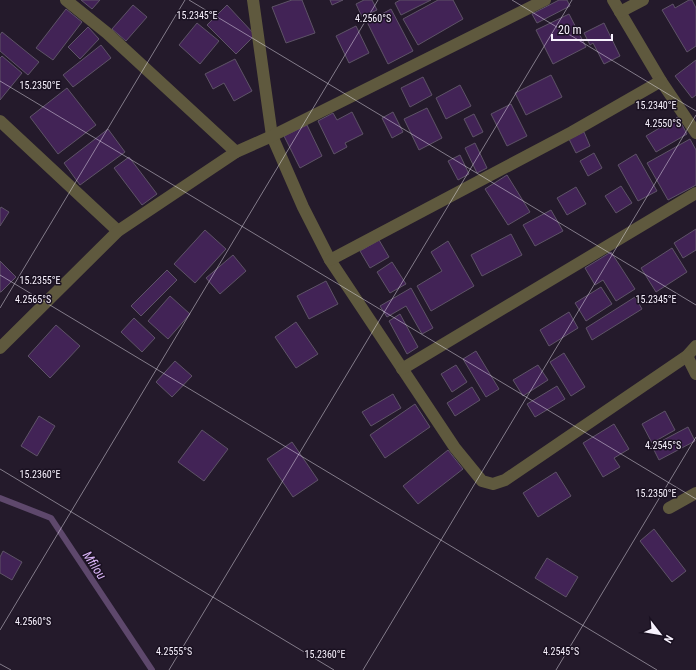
<svg xmlns="http://www.w3.org/2000/svg" width="696" height="670" font-family="'Roboto Condensed',sans-serif">
  <rect width="100%" height="100%" fill="#241a2b"/>
  <g fill="none" stroke-linecap="round" stroke-linejoin="round">
    <polyline stroke="#5e486c" stroke-width="6" points="0,498 51,518 152,670"/>
  </g>
  <g fill="#422356" stroke="#5e5367">
    <polygon points="81,0 100,0 92,9"/>
    <polygon points="292,0 302,0 315,33 286,43 272,7"/>
    <polygon points="330,0 343,0 332,5"/>
    <polygon points="364,0 372,0 377,10 362,17 356,4"/>
    <polygon points="400,0 431,0 401,15 395,3"/>
    <polygon points="438,0 453,0 463,19 418,45 403,19"/>
    <polygon points="559,0 567,0 570,6 537,23 532,14"/>
    <polygon points="689,0 692,0 696,8 696,46 687,52 662,10 673,4 675,8"/>
    <polygon points="133,5 147,17 126,41 112,29"/>
    <polygon points="227,5 255,35 236,54 207,25"/>
    <polygon points="66,9 82,22 53,60 36,48"/>
    <polygon points="391,9 413,51 388,64 367,22"/>
    <polygon points="569,14 586,47 553,64 536,30"/>
    <polygon points="197,23 219,41 200,64 179,45"/>
    <polygon points="604,23 620,56 604,64 593,43 590,45 584,33"/>
    <polygon points="356,26 369,53 349,63 336,36"/>
    <polygon points="88,27 99,39 80,59 68,47"/>
    <polygon points="2,32 39,62 28,75 0,51 0,35"/>
    <polygon points="101,45 111,58 73,87 63,75"/>
    <polygon points="2,56 22,73 0,100 0,58"/>
    <polygon points="235,59 252,91 234,101 224,83 213,89 205,74"/>
    <polygon points="696,60 696,95 692,98 675,76"/>
    <polygon points="551,75 562,97 526,115 515,93"/>
    <polygon points="423,77 432,95 410,107 401,88"/>
    <polygon points="460,85 471,106 446,119 436,98"/>
    <polygon points="67,88 96,125 58,154 30,117"/>
    <polygon points="511,104 527,136 507,146 491,114"/>
    <polygon points="427,108 442,138 419,150 404,119"/>
    <polygon points="352,112 363,134 345,143 347,147 334,154 318,121 333,113 337,120"/>
    <polygon points="393,112 403,132 392,138 382,118"/>
    <polygon points="474,114 483,132 473,137 464,119"/>
    <polygon points="678,117 687,134 656,152 646,136"/>
    <polygon points="307,125 322,156 300,168 284,136"/>
    <polygon points="108,129 125,152 80,185 64,163"/>
    <polygon points="584,132 590,146 576,153 569,139"/>
    <polygon points="690,139 696,150 696,185 668,200 647,163"/>
    <polygon points="475,143 487,168 477,173 465,148"/>
    <polygon points="594,153 602,168 588,176 580,161"/>
    <polygon points="636,154 657,191 638,201 618,165"/>
    <polygon points="460,155 469,174 458,180 448,161"/>
    <polygon points="129,157 157,194 142,205 114,168"/>
    <polygon points="507,175 530,212 508,225 485,189"/>
    <polygon points="621,186 632,203 616,213 605,196"/>
    <polygon points="576,187 586,204 567,215 557,198"/>
    <polygon points="1,207 9,212 0,226 0,209"/>
    <polygon points="551,210 563,231 535,246 523,225"/>
    <polygon points="696,229 696,250 683,258 674,243"/>
    <polygon points="205,230 226,249 195,283 174,264"/>
    <polygon points="511,234 522,255 482,276 471,255"/>
    <polygon points="379,240 389,257 370,268 360,251"/>
    <polygon points="448,241 474,286 431,311 417,286 442,271 431,252"/>
    <polygon points="672,248 687,272 656,292 641,268"/>
    <polygon points="611,252 635,289 616,301 603,280 595,285 585,268"/>
    <polygon points="233,255 246,271 220,294 206,278"/>
    <polygon points="0,261 16,277 1,292 0,292"/>
    <polygon points="392,262 406,284 390,293 377,272"/>
    <polygon points="167,270 177,280 141,316 131,306"/>
    <polygon points="326,281 338,304 309,319 297,296"/>
    <polygon points="601,287 612,304 586,321 575,303"/>
    <polygon points="411,288 433,328 422,334 406,306 387,317 380,306"/>
    <polygon points="170,296 190,314 168,339 148,321"/>
    <polygon points="635,297 642,309 592,340 586,328"/>
    <polygon points="569,312 578,328 549,346 540,330"/>
    <polygon points="400,314 418,347 407,354 389,321"/>
    <polygon points="134,318 155,338 142,352 121,332"/>
    <polygon points="296,322 318,354 296,368 275,337"/>
    <polygon points="56,325 80,346 50,378 28,356"/>
    <polygon points="476,351 499,389 486,397 463,359"/>
    <polygon points="564,353 585,387 571,396 550,362"/>
    <polygon points="175,361 192,376 172,397 156,382"/>
    <polygon points="456,365 467,382 452,392 441,374"/>
    <polygon points="538,365 548,380 523,396 513,380"/>
    <polygon points="557,386 565,399 535,417 527,404"/>
    <polygon points="472,387 480,400 455,416 447,403"/>
    <polygon points="393,394 401,408 371,426 362,412"/>
    <polygon points="415,404 430,427 385,458 370,435"/>
    <polygon points="665,411 675,430 652,443 642,424"/>
    <polygon points="39,416 55,426 37,456 21,446"/>
    <polygon points="614,424 629,449 614,458 620,467 603,477 583,443"/>
    <polygon points="688,427 695,441 659,460 652,446"/>
    <polygon points="202,430 228,449 204,481 178,462"/>
    <polygon points="292,442 318,480 293,497 267,459"/>
    <polygon points="448,450 463,469 418,504 403,486"/>
    <polygon points="556,472 571,496 538,517 523,493"/>
    <polygon points="654,529 686,571 672,582 640,541"/>
    <polygon points="3,551 22,562 12,580 0,573 0,557"/>
    <polygon points="547,558 578,577 566,597 535,578"/>
  </g>
  <g fill="none" stroke-linecap="round" stroke-linejoin="round">
    <g stroke="#5f593e" stroke-width="12">
      <polyline points="66,0 107,33 236,152"/>
      <polyline points="253,0 272,136 303,207 330,260 455,448 482,481 493,484 505,480 687,356 696,346"/>
      <polyline points="613,0 661,81 696,133"/>
      <polyline points="620,12 643,0"/>
      <polyline points="0,121 118,231"/>
      <polyline points="330,260 572,132 661,81"/>
      <polyline points="0,348 118,231 236,152 272,136 545,0"/>
      <polyline points="687,356 696,374"/>
      <polyline points="402,369 696,193"/>
      <polyline points="669,508 696,493"/>
    </g>
  </g>
  <path fill="none" stroke="#f7f1fd" stroke-width="1" stroke-opacity="0.45" d="M189,0L696,305M512,0L696,111M0,81L696,499M0,275L657,670M0,308L185,0M0,469L334,670M0,630L378,0M0,664L11,670M169,670L572,0M363,670L696,115M556,670L696,437"/>
  <g text-anchor="middle" stroke-width="3" stroke-linejoin="round" paint-order="stroke">
    <g font-size="13" font-style="italic" fill="#d9b4f6" stroke="#1a1121">
      <text transform="translate(95 565) rotate(56)" y="5">Mfilou</text>
    </g>
  </g>
  <g font-size="10" text-anchor="middle" fill="#f7f1fd" stroke="#1a1121" stroke-width="3" stroke-linejoin="round" paint-order="stroke">
    <text x="197" y="19">15.2345°E</text>
    <text x="373" y="22">4.2560°S</text>
    <text x="40" y="89">15.2350°E</text>
    <text x="656" y="109">15.2340°E</text>
    <text x="663" y="127">4.2550°S</text>
    <text x="40" y="284">15.2355°E</text>
    <text x="33" y="303">4.2565°S</text>
    <text x="656" y="303">15.2345°E</text>
    <text x="663" y="449">4.2545°S</text>
    <text x="40" y="478">15.2360°E</text>
    <text x="656" y="497">15.2350°E</text>
    <text x="33" y="625">4.2560°S</text>
    <text x="174" y="655">4.2555°S</text>
    <text x="561" y="655">4.2545°S</text>
    <text x="325" y="658">15.2360°E</text>
  </g>
  <g transform="translate(660 634) rotate(121)" stroke="#1a1121" stroke-width="3" paint-order="stroke">
  <path d="M0-3L7 15L0 10L-7 15Z" fill="#f7f1fd"/>
  <text y="-6" font-size="11" font-weight="bold" text-anchor="middle" fill="#f7f1fd">N</text>
  </g>
  <path d="M552 34v6h60v-6" fill="none" stroke="#f7f1fd" stroke-width="2"/>
  <text x="558" y="34" font-size="12" fill="#f7f1fd" stroke="#1a1121" stroke-width="3" paint-order="stroke">20 m</text>
</svg>
